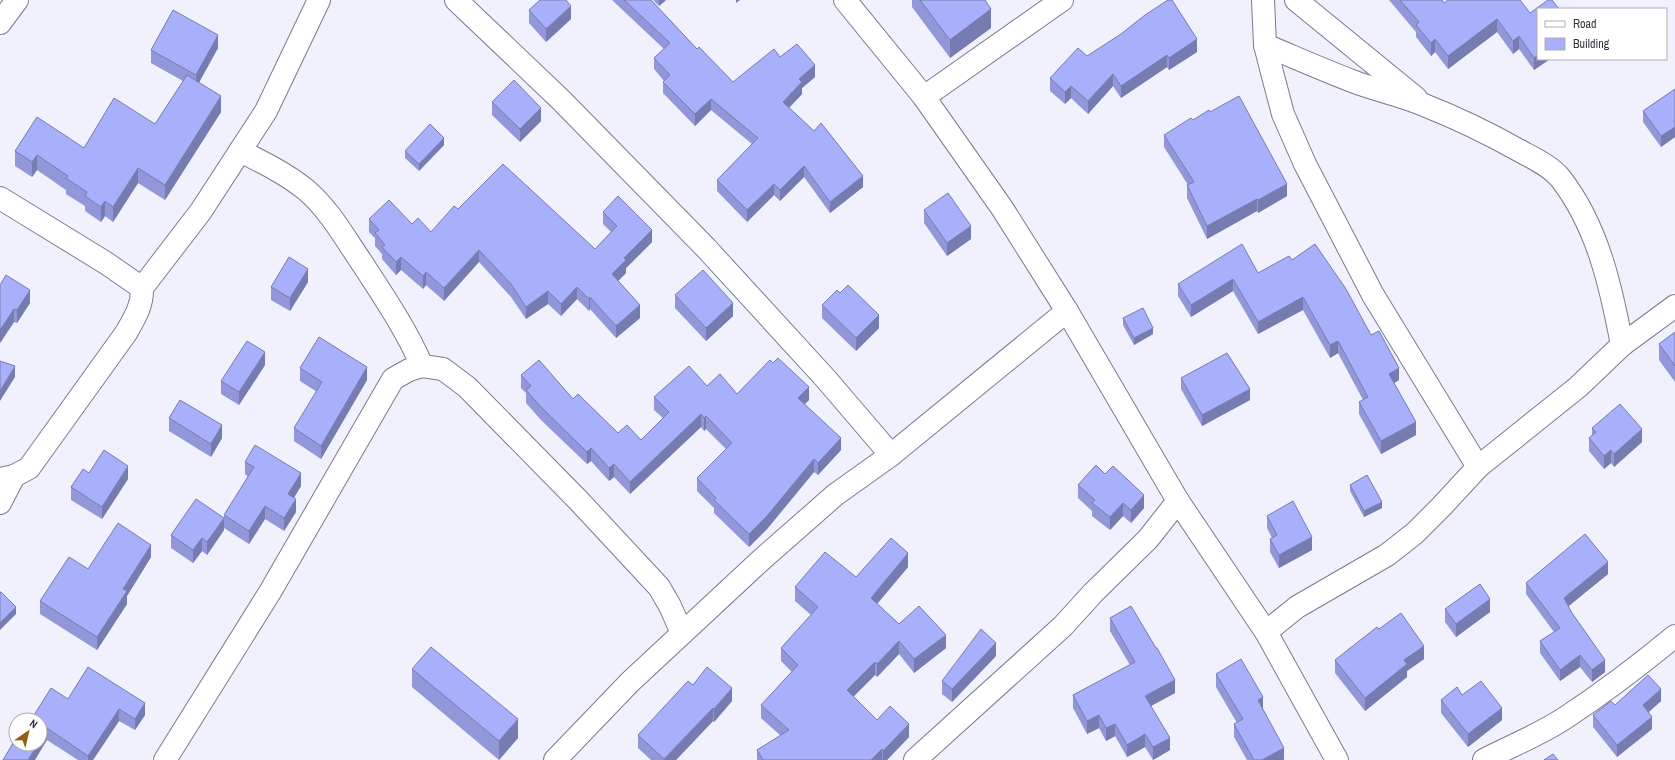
<svg xmlns="http://www.w3.org/2000/svg" width="1675" height="760" font-family="'Archivo Narrow',sans-serif">
  <rect width="100%" height="100%" fill="#f0f1fc"/>
  <g fill="none" stroke-linecap="round" stroke-linejoin="round">
    <defs>
      <g id="minor">
        <polyline points="456,0 561,100 706,248 826,379 891,455"/>
        <polyline points="1263,0 1265,45 1274,80 1283,114 1305,164 1373,295 1478,467"/>
        <polyline points="1296,0 1416,98"/>
        <polyline points="0,23 17,0"/>
        <path d="M1265,45C1294,57 1323,70 1352,81C1375,90 1401,95 1424,105C1457,118 1490,134 1522,152C1535,159 1552,167 1561,179C1598,227 1611,287 1622,345"/>
        <polyline points="924,97 1062,0"/>
        <path d="M240,151C262,162 285,173 305,189C329,209 345,238 362,263C384,297 406,329 422,366"/>
        <polyline points="0,198 106,263 142,288"/>
        <polyline points="1067,311 1178,501 1266,632 1337,760"/>
        <path d="M0,479L14,476L29,468L126,333C134,319 143,305 142,288L201,211L266,111L319,0"/>
        <polyline points="0,503 14,476"/>
        <polyline points="1266,632 1297,607 1387,555 1415,533 1442,506 1478,467 1578,387 1622,345 1675,306"/>
        <polyline points="165,760 270,592 393,379 409,370 422,366 443,369 467,387 579,501 659,587 670,606 682,633"/>
        <polyline points="555,760 630,682 760,561 835,495 891,455 1067,311 1002,208 924,97 845,0"/>
        <polyline points="915,760 1063,626 1093,593 1148,539 1178,501"/>
        <path d="M1484,760C1511,746 1539,735 1565,718C1603,693 1640,665 1675,636"/>
      </g>
    </defs>
    <use href="#minor" stroke="#787b93" stroke-width="24"/>
    <use href="#minor" stroke="#fff" stroke-width="22"/>
  </g>
  <g fill="#9197d8">
    <polygon points="612,0 651,0 697,49 733,82 780,57 815,77 802,88 802,94 789,108 863,187 830,213 804,177 780,201 774,195 747,222 717,191 717,180 752,144 711,110 695,126 663,93 663,82 664,81 654,69 654,58 664,49"/>
    <polygon points="653,0 666,0 659,6"/>
    <polygon points="912,0 985,0 991,28 950,58 912,7"/>
    <polygon points="1389,0 1442,0 1444,3 1520,0 1538,59 1550,59 1534,70 1519,49 1513,54 1497,32 1448,69 1435,52 1431,56 1416,37 1416,32"/>
    <polygon points="529,10 571,19 546,42 529,23"/>
    <polygon points="218,48 199,82 221,112 165,200 138,183 113,222 105,216 101,222 85,211 85,206 66,194 66,190 37,170 32,177 15,166 15,151 84,148 155,124 183,81 151,63 151,50"/>
    <polygon points="1197,52 1169,70 1167,67 1121,98 1113,86 1088,114 1071,98 1065,104 1050,91 1050,78 1087,56"/>
    <polygon points="1675,89 1675,137 1661,147 1643,122 1643,111"/>
    <polygon points="492,102 541,121 520,142 492,115"/>
    <polygon points="1210,112 1287,196 1258,213 1257,211 1207,239 1187,198 1187,185 1188,185 1164,147 1164,135 1193,120"/>
    <polygon points="444,145 419,171 405,158 405,151"/>
    <polygon points="458,209 595,249 611,232 603,224 603,212 652,242 626,268 626,273 618,281 640,318 616,338 590,309 589,311 577,299 561,316 548,304 526,319 511,297 479,262 444,301 426,285 423,289 401,270 396,275 382,259 382,254 375,246 375,238 369,232 369,219 412,224 431,232"/>
    <polygon points="924,210 971,239 947,256 924,223"/>
    <polygon points="1292,260 1371,335 1399,380 1394,383 1416,435 1381,454 1359,414 1359,402 1363,400 1338,353 1330,358 1303,310 1258,334 1233,291 1191,317 1178,296 1178,284 1258,273"/>
    <polygon points="308,282 290,311 271,300 271,287"/>
    <polygon points="0,285 30,303 17,323 14,322 0,343"/>
    <polygon points="840,293 879,328 856,351 822,318 822,305"/>
    <polygon points="675,295 733,316 706,341 675,308"/>
    <polygon points="1123,318 1153,334 1134,345 1123,325"/>
    <polygon points="1675,332 1675,382 1659,360 1659,344"/>
    <polygon points="265,365 239,405 221,394 221,381"/>
    <polygon points="300,368 367,380 321,459 294,441 294,428 317,392 300,381"/>
    <polygon points="521,375 573,399 618,433 641,440 663,418 654,410 654,397 707,386 737,394 809,400 805,404 841,450 818,475 814,472 767,529 749,547 714,513 714,508 697,491 697,478 726,449 706,429 704,431 701,427 630,494 614,477 609,481 591,461 587,464 541,420 526,403 526,393 521,388"/>
    <polygon points="1181,378 1250,400 1202,426 1181,389"/>
    <polygon points="169,418 222,438 211,457 169,431"/>
    <polygon points="1592,428 1642,442 1614,467 1611,463 1604,469 1589,451 1589,438 1592,435"/>
    <polygon points="245,462 301,486 294,498 296,512 284,531 265,519 249,544 224,528 224,515 248,477 245,474"/>
    <polygon points="89,473 128,479 102,519 71,500 71,487"/>
    <polygon points="1105,474 1144,508 1131,523 1123,516 1110,530 1092,516 1092,511 1078,498 1078,485"/>
    <polygon points="1350,485 1382,508 1364,517 1350,491"/>
    <polygon points="1267,516 1312,550 1279,568 1270,552 1270,539 1272,538 1267,528"/>
    <polygon points="224,530 207,555 202,551 193,563 171,548 171,535"/>
    <polygon points="151,557 127,596 127,604 97,650 40,614 40,601 88,569"/>
    <polygon points="908,567 877,604 899,624 946,648 914,673 899,654 877,677 875,675 853,697 877,720 909,737 887,760 757,760 757,750 781,736 761,718 761,705 792,672 781,661 781,648 811,615 795,601 795,587 856,577"/>
    <polygon points="1608,574 1568,606 1605,672 1592,682 1580,667 1560,681 1540,653 1540,641 1554,632 1526,594 1526,583"/>
    <polygon points="1445,609 1490,612 1456,637 1445,622"/>
    <polygon points="1110,618 1175,693 1151,706 1170,750 1153,760 1145,747 1127,757 1115,736 1106,741 1099,728 1087,734 1073,708 1073,695 1130,665 1110,631"/>
    <polygon points="1379,629 1424,659 1407,671 1407,677 1365,711 1335,673 1335,660"/>
    <polygon points="996,656 952,702 942,694 942,681"/>
    <polygon points="88,667 145,715 135,730 119,721 93,760 78,760 47,740 40,720 68,699"/>
    <polygon points="412,669 518,738 499,760 412,687"/>
    <polygon points="1216,674 1263,710 1284,760 1247,760 1234,737 1234,724 1237,723 1216,687"/>
    <polygon points="693,685 732,701 714,722 713,721 676,760 651,760 638,748 638,735"/>
    <polygon points="1462,695 1502,720 1468,747 1441,713 1441,700"/>
    <polygon points="1661,701 1649,712 1652,729 1617,757 1593,727 1593,715 1615,705"/>
  </g>
  <g fill="#767bb0">
    <polygon points="659,0 666,0 659,6"/>
    <polygon points="736,0 740,0 736,3"/>
    <polygon points="571,6 571,19 546,42 546,29"/>
    <polygon points="991,9 991,28 950,58 950,40"/>
    <polygon points="1497,19 1497,32 1448,69 1448,56"/>
    <polygon points="218,35 218,48 196,88 196,75"/>
    <polygon points="1519,36 1519,49 1513,54 1513,41"/>
    <polygon points="1197,39 1197,52 1169,70 1169,58"/>
    <polygon points="1435,39 1435,52 1431,56 1431,43"/>
    <polygon points="1167,55 1167,67 1121,98 1121,86"/>
    <polygon points="1538,55 1538,59 1550,59 1534,70 1534,58"/>
    <polygon points="815,65 815,77 802,88 802,94 783,114 783,102 799,79"/>
    <polygon points="1113,74 1113,86 1088,114 1088,101"/>
    <polygon points="1071,86 1071,98 1065,104 1065,92"/>
    <polygon points="221,96 221,112 165,200 165,185"/>
    <polygon points="711,99 711,110 695,126 695,114"/>
    <polygon points="541,108 541,121 520,142 520,129"/>
    <polygon points="1675,127 1675,137 1661,147 1661,136"/>
    <polygon points="444,138 444,145 419,171 419,164"/>
    <polygon points="37,155 37,170 32,177 32,162"/>
    <polygon points="804,166 804,177 780,201 780,190"/>
    <polygon points="138,168 138,183 113,222 113,207"/>
    <polygon points="863,176 863,187 830,213 830,202"/>
    <polygon points="774,184 774,195 747,222 747,210"/>
    <polygon points="1287,184 1287,196 1258,213 1258,200"/>
    <polygon points="1257,199 1257,211 1207,239 1207,226"/>
    <polygon points="105,201 105,216 101,222 101,207"/>
    <polygon points="971,226 971,239 947,256 947,243"/>
    <polygon points="652,230 652,242 626,268 626,273 612,287 612,274 624,258"/>
    <polygon points="479,250 479,262 444,301 444,288"/>
    <polygon points="401,257 401,270 396,275 396,262"/>
    <polygon points="308,269 308,282 290,311 290,298"/>
    <polygon points="426,272 426,285 423,289 423,276"/>
    <polygon points="1233,279 1233,291 1191,317 1191,305"/>
    <polygon points="577,287 577,299 561,316 561,304"/>
    <polygon points="30,290 30,303 17,323 17,310"/>
    <polygon points="548,291 548,304 526,319 526,307"/>
    <polygon points="590,297 590,309 589,311 589,299"/>
    <polygon points="1303,297 1303,310 1258,334 1258,322"/>
    <polygon points="733,303 733,316 706,341 706,328"/>
    <polygon points="640,305 640,318 616,338 616,326"/>
    <polygon points="14,309 14,322 0,343 0,330"/>
    <polygon points="879,315 879,328 856,351 856,338"/>
    <polygon points="1153,328 1153,334 1134,345 1134,338"/>
    <polygon points="1338,341 1338,353 1330,358 1330,345"/>
    <polygon points="265,352 265,365 239,405 239,392"/>
    <polygon points="15,366 15,377 0,401 0,391"/>
    <polygon points="367,367 367,380 321,459 321,446"/>
    <polygon points="1399,368 1399,380 1389,386 1389,374"/>
    <polygon points="809,387 809,400 798,410 798,398"/>
    <polygon points="1250,389 1250,400 1202,426 1202,415"/>
    <polygon points="701,414 701,427 630,494 630,482"/>
    <polygon points="706,416 706,429 704,431 704,418"/>
    <polygon points="1416,422 1416,435 1381,454 1381,441"/>
    <polygon points="222,425 222,438 211,457 211,444"/>
    <polygon points="1642,429 1642,442 1614,467 1614,454"/>
    <polygon points="841,438 841,450 818,475 818,463"/>
    <polygon points="591,448 591,461 587,464 587,452"/>
    <polygon points="1611,450 1611,463 1604,469 1604,456"/>
    <polygon points="814,459 814,472 767,529 749,547 749,534"/>
    <polygon points="614,464 614,477 609,481 609,468"/>
    <polygon points="128,466 128,479 102,519 102,507"/>
    <polygon points="301,473 301,486 288,507 288,494"/>
    <polygon points="1144,495 1144,508 1131,523 1131,510"/>
    <polygon points="296,499 296,512 284,531 284,518"/>
    <polygon points="1382,502 1382,508 1364,517 1364,511"/>
    <polygon points="1123,503 1123,516 1110,530 1110,517"/>
    <polygon points="265,506 265,519 249,544 249,531"/>
    <polygon points="224,518 224,530 207,555 207,542"/>
    <polygon points="1312,537 1312,550 1279,568 1279,555"/>
    <polygon points="202,538 202,551 193,563 193,550"/>
    <polygon points="151,545 151,557 127,596 127,604 97,650 97,637 123,589"/>
    <polygon points="908,553 908,567 871,611 871,598"/>
    <polygon points="1608,562 1608,574 1564,610 1564,598"/>
    <polygon points="1490,599 1490,612 1456,637 1456,624"/>
    <polygon points="16,607 16,614 0,630 0,623"/>
    <polygon points="946,635 946,648 914,673 914,659"/>
    <polygon points="899,641 899,654 877,677 877,664"/>
    <polygon points="996,643 996,656 952,702 952,689"/>
    <polygon points="1424,646 1424,659 1407,671 1407,677 1365,711 1365,698 1404,660"/>
    <polygon points="1580,655 1580,667 1560,681 1560,670"/>
    <polygon points="1605,660 1605,672 1592,682 1592,670"/>
    <polygon points="875,662 875,675 847,703 847,690"/>
    <polygon points="1175,680 1175,693 1145,709 1145,696"/>
    <polygon points="732,688 732,701 714,722 714,709"/>
    <polygon points="1661,689 1661,701 1643,717 1643,705"/>
    <polygon points="1263,697 1263,710 1258,700"/>
    <polygon points="145,703 145,715 135,730 135,719"/>
    <polygon points="713,708 713,721 676,760 664,760"/>
    <polygon points="1502,708 1502,720 1468,747 1468,734"/>
    <polygon points="119,709 119,721 93,760 88,760 88,756"/>
    <polygon points="1099,715 1099,728 1087,734 1087,721"/>
    <polygon points="1652,717 1652,729 1617,757 1617,745"/>
    <polygon points="518,719 518,738 499,760 499,741"/>
    <polygon points="909,724 909,737 887,760 883,760 883,751"/>
    <polygon points="1115,724 1115,736 1106,741 1106,728"/>
    <polygon points="47,728 47,740 35,760 28,760 38,744 40,744 40,740"/>
    <polygon points="1145,734 1145,747 1127,757 1127,745"/>
    <polygon points="1170,738 1170,750 1153,760 1153,747"/>
    <polygon points="1284,748 1284,760 1262,760"/>
    <polygon points="882,749 882,760 871,760"/>
  </g>
  <g fill="#a9b0fb" stroke="#767bb0">
    <polygon points="540,0 566,0 571,6 546,29 529,10"/>
    <polygon points="624,0 651,0 697,49 699,47 733,82 774,49 780,57 797,44 815,65 799,79 802,82 783,102 814,131 821,123 863,176 830,202 804,166 780,190 774,184 747,210 717,180 758,138 711,99 695,114 663,82 670,75 654,58 670,43"/>
    <polygon points="920,0 985,0 991,9 950,40"/>
    <polygon points="1168,0 1172,0 1197,39 1169,58 1167,55 1121,86 1113,74 1088,101 1071,86 1065,92 1050,78 1078,48 1087,56 1121,34 1145,15"/>
    <polygon points="1400,0 1442,0 1444,3 1448,0 1520,0 1530,13 1548,0 1552,0 1559,9 1538,9 1538,55 1534,58 1519,36 1513,41 1497,19 1448,56 1435,39 1431,43 1416,25 1419,22"/>
    <polygon points="173,10 218,35 196,75 151,50"/>
    <polygon points="187,75 221,96 165,185 138,168 113,207 105,201 101,207 85,196 87,192 66,178 68,176 37,155 32,162 15,151 37,117 84,148 114,98 155,124"/>
    <polygon points="514,80 541,108 520,129 492,102"/>
    <polygon points="1675,89 1675,127 1661,136 1643,111"/>
    <polygon points="1239,96 1287,184 1258,200 1257,199 1207,226 1187,185 1194,182 1164,135 1191,118 1193,120 1209,110 1210,112"/>
    <polygon points="430,124 444,138 419,164 405,151"/>
    <polygon points="503,164 595,249 617,226 603,212 618,196 652,230 624,258 626,260 612,274 640,305 616,326 590,297 589,299 577,287 561,304 548,291 526,307 511,284 479,250 444,288 426,272 423,276 401,257 396,262 382,247 385,245 375,233 379,230 369,219 389,200 412,224 418,218 431,232 454,206 458,209"/>
    <polygon points="948,193 971,226 947,243 924,210"/>
    <polygon points="1242,244 1258,273 1289,256 1292,260 1315,244 1346,289 1371,335 1379,331 1399,368 1389,374 1416,422 1381,441 1359,402 1368,397 1338,341 1330,345 1303,297 1258,322 1233,279 1191,305 1178,284"/>
    <polygon points="289,257 308,269 290,298 271,287"/>
    <polygon points="703,270 733,303 706,328 675,295"/>
    <polygon points="6,275 30,290 17,310 14,309 0,330 0,285"/>
    <polygon points="848,285 879,315 856,338 822,305 837,290 840,293"/>
    <polygon points="1143,308 1153,328 1134,338 1123,318"/>
    <polygon points="1675,332 1675,366 1659,344"/>
    <polygon points="319,337 367,367 321,446 294,428 322,382 300,368"/>
    <polygon points="247,341 265,352 239,392 221,381"/>
    <polygon points="1227,353 1250,389 1202,415 1181,378"/>
    <polygon points="778,358 809,387 798,398 841,438 818,463 814,459 767,516 749,534 714,500 716,498 697,478 732,443 706,416 704,418 701,414 630,482 614,464 609,468 591,448 587,452 541,407 526,390 531,386 521,375 539,360 573,399 578,394 618,433 627,425 641,440 669,412 654,397 689,366 707,386 720,374 737,394 770,360 773,363"/>
    <polygon points="0,361 15,366 0,391"/>
    <polygon points="180,400 222,425 211,444 169,418"/>
    <polygon points="1620,404 1642,429 1614,454 1611,450 1604,456 1589,438 1596,432 1592,428"/>
    <polygon points="255,445 301,473 288,494 296,499 284,518 265,506 249,531 224,515 254,467 245,462"/>
    <polygon points="104,450 128,466 102,507 71,487 83,469 89,473"/>
    <polygon points="1096,465 1105,474 1113,466 1144,495 1131,510 1123,503 1110,517 1092,503 1095,500 1078,485"/>
    <polygon points="1367,475 1382,502 1364,511 1350,485"/>
    <polygon points="196,499 224,518 207,542 202,538 193,550 171,535"/>
    <polygon points="1293,501 1312,537 1279,555 1270,539 1277,535 1267,516"/>
    <polygon points="118,523 151,545 123,589 127,591 97,637 40,601 69,557 88,569"/>
    <polygon points="1585,534 1608,562 1564,598 1572,613 1605,660 1592,670 1580,655 1560,670 1540,641 1560,628 1526,583"/>
    <polygon points="891,538 908,553 871,598 899,624 919,606 946,635 914,659 899,641 877,664 875,662 847,690 877,720 890,706 909,724 883,751 882,749 871,760 763,760 757,750 789,730 761,705 798,665 781,648 818,607 795,587 825,552 856,577"/>
    <polygon points="1480,584 1490,599 1456,624 1445,609"/>
    <polygon points="0,592 1,592 16,607 0,623"/>
    <polygon points="1131,606 1156,648 1157,648 1175,680 1145,696 1170,738 1153,747 1145,734 1127,745 1115,724 1106,728 1099,715 1087,721 1073,695 1135,662 1110,618"/>
    <polygon points="1401,613 1424,646 1404,660 1407,664 1365,698 1335,660 1377,627 1379,629"/>
    <polygon points="981,629 996,643 952,689 942,681"/>
    <polygon points="431,647 518,719 499,741 412,669"/>
    <polygon points="1241,659 1263,697 1258,700 1284,748 1262,760 1254,760 1234,724 1243,719 1216,674"/>
    <polygon points="88,667 145,703 135,719 119,709 88,756 47,728 40,740 40,720 31,720 51,688 68,699"/>
    <polygon points="707,667 732,688 714,709 713,708 664,759 638,735 688,681 693,685"/>
    <polygon points="1648,675 1661,689 1643,705 1652,717 1617,745 1593,715 1611,701 1615,705"/>
    <polygon points="1481,681 1502,708 1468,734 1441,700 1457,687 1462,695"/>
    <polygon points="16,738 16,744 38,744 28,760 3,760"/>
    <polygon points="1553,754 1558,760 1544,760"/>
  </g>
  <rect x="1537" y="8" width="130" height="52" fill="#ffffff" stroke="#aeaeb2"/>
  <rect x="1545" y="21" width="20" height="6" fill="#ffffff" stroke="#aeaeb2"/>
  <text x="1573" y="28" font-size="12" fill="#34353f">Road</text>
  <rect x="1545" y="38" width="20" height="12" fill="#a9b0fb" stroke="#aeaeb2"/>
  <text x="1573" y="48" font-size="12" fill="#34353f">Building</text>
  <g transform="translate(28 732) rotate(34)"><circle r="19" fill="#ffffff" stroke="#aeaeb2"/>
  <path d="M0-3L7 15L0 10L-7 15Z" fill="#955e18"/>
  <text y="-6" font-size="11" font-weight="bold" text-anchor="middle" fill="#34353f">N</text>
  </g>
</svg>
